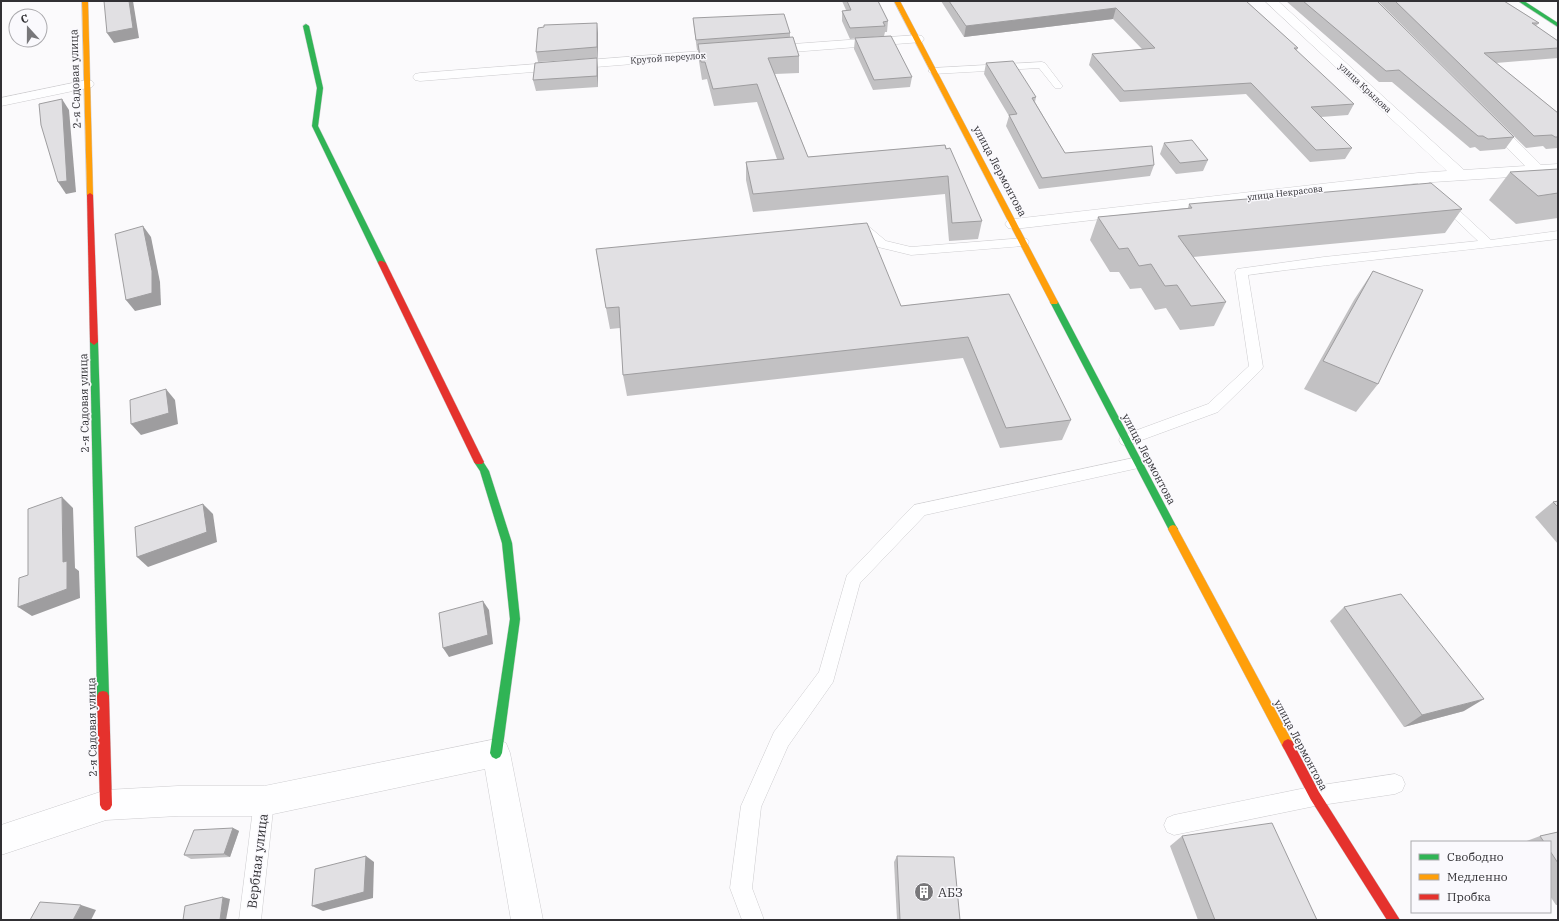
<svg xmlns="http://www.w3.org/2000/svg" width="1559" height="921" font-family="'IBM Plex Serif',serif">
  <rect width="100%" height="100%" fill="#fbfafc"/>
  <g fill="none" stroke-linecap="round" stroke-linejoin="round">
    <defs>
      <g id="lane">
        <polygon points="1042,62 1045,63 1061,84 1063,86 1061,88 1055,88 1039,68 933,74 928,71 933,68"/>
        <path d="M1418,175L1422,176L1491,240L1558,231V239C1455,252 1351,261 1248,275L1263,367L1261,370L1218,412L1131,444L1126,446L1121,444L1119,440L1121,436L1208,404L1249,366L1235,272L1237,269L1324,257L1478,241L1414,180L1413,178Z"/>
        <polygon points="855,224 867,225 886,241 911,247 1023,238 1027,239 1029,242 1027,245 1023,246 911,255 878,247 860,232 851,231 849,228 851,225"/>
        <polygon points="1138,457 1143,459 1146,463 1143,467 925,515 860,583 833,682 788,746 761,807 752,888 764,920 742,920 730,888 741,806 774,732 819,672 847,575 914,505"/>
        <polygon points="1395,774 1402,777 1405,784 1402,791 1395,794 1315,806 1174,835 1167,832 1164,825 1167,818 1174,815 1315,786"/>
        <polygon points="264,791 271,794 274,801 261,920 239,920 254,801 257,794"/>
      </g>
      <g id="street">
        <polygon points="1265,1 1278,1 1464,170 1525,166 1484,124 1482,121 1484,118 1489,117 1494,118 1541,165 1558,164 1558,174 1418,183 1014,229 1008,228 1005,224 1008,220 1014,219 1418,173 1447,171"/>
        <polygon points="917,35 922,36 924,39 922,42 766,54 761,53 759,50 761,47 766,46"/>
        <polygon points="728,49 733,50 735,53 733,56 420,81 415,80 413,77 415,74 420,73"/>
        <polygon points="87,80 92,81 94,84 92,87 1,106 1,98"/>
        <polygon points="496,739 506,743 510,753 543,920 511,920 485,769 264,816 178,816 106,820 1,855 1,825 106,790 178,786 264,786"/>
      </g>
      <g id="fast">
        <polygon points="1518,1 1524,1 1558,23 1558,27"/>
        <polygon points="306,24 309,26 323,88 318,126 386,263 385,265 382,265 378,263 312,126 317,88 303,26"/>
        <polygon points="1054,299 1058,302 1176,526 1178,529 1176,532 1173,533 1170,532 1050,302"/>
        <polygon points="94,339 98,342 109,696 107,700 103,701 99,700 97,696 90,342"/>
        <polygon points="479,458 482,460 489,471 512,543 520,619 502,753 500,757 496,759 492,757 490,753 510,619 502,543 480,471 474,462 476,460"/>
      </g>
      <g id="slow">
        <polygon points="82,1 88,1 93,195 90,197 87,195"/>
        <polygon points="894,1 900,1 1058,302 1057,304 1051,304 1050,302"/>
        <polygon points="1173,525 1176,526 1292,741 1294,745 1292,749 1288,751 1284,749 1168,529 1170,526"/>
      </g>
      <g id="jam">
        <polygon points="90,193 93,195 98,342 94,345 90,342 87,195"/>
        <polygon points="379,261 382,261 386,263 484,462 482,464 476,464 474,462 378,263"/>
        <polygon points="103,691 107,692 109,696 112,805 110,809 106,811 102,809 100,805 97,696 99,692"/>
        <polygon points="1288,739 1292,741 1319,792 1400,920 1387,920 1311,800 1282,745 1284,741"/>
      </g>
    </defs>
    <use href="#lane" stroke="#cdcccf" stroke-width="1"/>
    <use href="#street" stroke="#cdcccf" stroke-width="1"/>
    <use href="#fast" stroke="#cdcccf" stroke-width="1"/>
    <use href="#slow" stroke="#cdcccf" stroke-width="1"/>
    <use href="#jam" stroke="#cdcccf" stroke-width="1"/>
    <use href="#lane" fill="#fefeff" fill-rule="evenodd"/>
    <use href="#street" fill="#fefeff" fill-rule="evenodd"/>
    <use href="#fast" fill="#30b455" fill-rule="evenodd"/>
    <use href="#slow" fill="#ff9f0a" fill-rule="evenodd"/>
    <use href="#jam" fill="#e5322d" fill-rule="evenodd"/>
  </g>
  <g fill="#c2c1c3">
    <polygon points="842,1 878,1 888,21 887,32 885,32 884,36 850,39 842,21 842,11 846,10"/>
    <polygon points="941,1 1246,1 1298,48 1296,51 1354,104 1348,115 1321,117 1352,148 1345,159 1310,162 1246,94 1120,102 1089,65 1092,54 1142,49 1113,19 964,37"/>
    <polygon points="1286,1 1377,1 1514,137 1505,149 1480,151 1475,147 1470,148 1392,82 1379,82"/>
    <polygon points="1378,1 1504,1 1539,23 1536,26 1558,41 1558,58 1496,63 1558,113 1558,148 1546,149 1543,146 1526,148"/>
    <polygon points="693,18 790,33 790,37 799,56 799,73 775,74 808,157 945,145 982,221 978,239 949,241 945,194 753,212 746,180 746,162 777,159 757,102 714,106 707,79 702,80 699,61 698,50 697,50 694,28"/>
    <polygon points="598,33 598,58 538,62 536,52"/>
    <polygon points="855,38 912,77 910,87 873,90 854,49"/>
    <polygon points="986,63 1036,97 1035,102 1065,153 1154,165 1150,176 1039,189 1006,126 1009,116 984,74"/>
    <polygon points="598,69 598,87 536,91 533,80"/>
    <polygon points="1164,143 1208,160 1203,171 1176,174 1160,154"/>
    <polygon points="1558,169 1558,218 1516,224 1489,200 1510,172"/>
    <polygon points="1189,204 1462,209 1445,233 1193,257 1226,302 1214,326 1180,330 1166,308 1155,310 1141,288 1130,289 1119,272 1110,272 1090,240 1098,217 1188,208"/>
    <polygon points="596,249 901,306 1009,294 1071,420 1062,440 1000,448 963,358 627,396 623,375 620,328 610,329 606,308"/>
    <polygon points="1373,271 1378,384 1356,412 1304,389 1354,300"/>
    <polygon points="1558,501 1558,544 1535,517 1553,502"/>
    <polygon points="1344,607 1464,711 1404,727 1330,621"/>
    <polygon points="233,828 239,831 230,857 191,859 184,855"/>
    <polygon points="1558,832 1558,905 1556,905 1550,896 1550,842 1524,842 1540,836"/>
    <polygon points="1182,836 1317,920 1198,920 1170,846"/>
    <polygon points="897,856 960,920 897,920 894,862"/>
  </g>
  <g fill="#9e9d9f">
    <polygon points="129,1 133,1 139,38 114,43 107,33"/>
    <polygon points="1116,8 1113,19 964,37 966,26"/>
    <polygon points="597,23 598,33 598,58 597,47"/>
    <polygon points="597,58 598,69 598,87 597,76"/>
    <polygon points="62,99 69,110 76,192 66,194 58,182"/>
    <polygon points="143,226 151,237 160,282 161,305 135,311 126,300"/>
    <polygon points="166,389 175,400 178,424 141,435 131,424"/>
    <polygon points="62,497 73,508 75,568 79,571 80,598 32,616 18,607 63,562"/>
    <polygon points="203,504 213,514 217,542 148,567 137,557"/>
    <polygon points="483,601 489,610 493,644 449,657 443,648"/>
    <polygon points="1484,699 1464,711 1404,727 1422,715"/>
    <polygon points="233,828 239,831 230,857 224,854"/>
    <polygon points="366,856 374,862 373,898 323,911 312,906"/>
    <polygon points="223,897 230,899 226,920 220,920"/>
    <polygon points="81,905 96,910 91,920 73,920"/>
  </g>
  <g fill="#e1e0e3" stroke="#9e9d9f">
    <polygon points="104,1 129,1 133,28 107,33"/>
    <polygon points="847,1 878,1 888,21 883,22 885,26 850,28 842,11 851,10"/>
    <polygon points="949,1 1246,1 1298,48 1294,48 1354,104 1311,107 1352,148 1316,150 1251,83 1124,91 1092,54 1155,48 1116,8 966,26"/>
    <polygon points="1303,1 1377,1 1514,137 1488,139 1483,136 1478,136 1399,70 1386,71"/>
    <polygon points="1395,1 1504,1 1539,23 1532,23 1558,41 1558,48 1484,53 1558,113 1558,137 1555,137 1552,135 1534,136"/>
    <polygon points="784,14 790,33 696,40 693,18"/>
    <polygon points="597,23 597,47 536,52 538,28 544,27 544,25"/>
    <polygon points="891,36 912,77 874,80 855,38"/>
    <polygon points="793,37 799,56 768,58 808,157 945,145 946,149 950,148 982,221 952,223 948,176 753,194 746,162 784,159 757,84 713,89 705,62 701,62 698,44"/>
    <polygon points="597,58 597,76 533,80 535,63"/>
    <polygon points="1013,61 1036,97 1032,98 1065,153 1152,146 1154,165 1042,178 1009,115 1017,114 986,63"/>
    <polygon points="62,99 67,181 58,182 41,125 39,104"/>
    <polygon points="1192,140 1208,160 1180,163 1164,143"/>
    <polygon points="1558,169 1558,193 1538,196 1510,172"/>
    <polygon points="1431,183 1462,209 1178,236 1226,302 1191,306 1177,285 1165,286 1151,264 1139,266 1128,248 1119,249 1098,217 1192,208 1189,204"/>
    <polygon points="867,223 901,306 1009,294 1071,420 1006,428 968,337 623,375 619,307 606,308 596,249"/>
    <polygon points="143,226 152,271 152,293 126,300 115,234"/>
    <polygon points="1373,271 1423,290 1378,384 1323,361"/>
    <polygon points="166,389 169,413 131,424 130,400"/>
    <polygon points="62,497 63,562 67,561 67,589 18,607 19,578 28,575 28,509"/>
    <polygon points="1558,501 1558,507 1553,502"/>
    <polygon points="203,504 207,532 137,557 135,527"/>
    <polygon points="1401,594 1484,699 1422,715 1344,607"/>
    <polygon points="483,601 488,635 443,648 439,613"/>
    <polygon points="1272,823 1317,920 1215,920 1182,836"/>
    <polygon points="233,828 224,854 184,855 194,830"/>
    <polygon points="1558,832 1558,863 1550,851 1550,842 1544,842 1540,836"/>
    <polygon points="366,856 364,892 312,906 315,869"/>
    <polygon points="897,856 954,857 960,920 900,920"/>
    <polygon points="223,897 220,920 183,920 185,906"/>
    <polygon points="40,902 81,905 73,920 30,920"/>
  </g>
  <defs>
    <symbol id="building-disc" viewBox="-11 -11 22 22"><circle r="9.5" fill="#78777a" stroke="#faf9fd"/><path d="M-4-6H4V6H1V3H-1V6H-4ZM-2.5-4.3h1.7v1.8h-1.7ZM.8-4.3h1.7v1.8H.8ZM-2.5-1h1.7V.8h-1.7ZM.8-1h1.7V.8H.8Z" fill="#fff"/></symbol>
  </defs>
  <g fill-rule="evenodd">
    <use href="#building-disc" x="913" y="881" width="22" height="22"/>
  </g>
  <g text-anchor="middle" stroke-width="3" stroke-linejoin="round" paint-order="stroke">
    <g font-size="9" fill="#313034" stroke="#faf9fd">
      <text transform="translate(668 58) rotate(-4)" y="3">Крутой переулок</text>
      <text transform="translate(1365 88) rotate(43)" y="3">улица Крылова</text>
      <text transform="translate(1285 193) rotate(-7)" y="3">улица Некрасова</text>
    </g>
    <g font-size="11" fill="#313034" stroke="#faf9fd">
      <text transform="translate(75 79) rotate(-92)" y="4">2-я Садовая улица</text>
      <text transform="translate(1000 171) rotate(62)" y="4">улица Лермонтова</text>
      <text transform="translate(84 403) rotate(-91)" y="4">2-я Садовая улица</text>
      <text transform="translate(1149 459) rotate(62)" y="4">улица Лермонтова</text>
      <text transform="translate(92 727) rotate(-91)" y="4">2-я Садовая улица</text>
      <text transform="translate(1301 745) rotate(62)" y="4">улица Лермонтова</text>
    </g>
    <g font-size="13" fill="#313034" stroke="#faf9fd">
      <text transform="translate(257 861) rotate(-83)" y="5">Вербная улица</text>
    </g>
    <g font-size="13" fill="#313034" stroke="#faf9fd" text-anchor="start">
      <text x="938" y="897">АБЗ</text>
    </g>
  </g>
  <rect width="1559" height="921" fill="none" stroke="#313034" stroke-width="4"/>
  <rect x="1411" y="841" width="140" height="72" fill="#faf9fd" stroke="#aaa9ad"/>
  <rect x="1419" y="854" width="20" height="6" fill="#30b455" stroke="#aaa9ad"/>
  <text x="1447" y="861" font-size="12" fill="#313034">Свободно</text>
  <rect x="1419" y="874" width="20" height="6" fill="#ff9f0a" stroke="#aaa9ad"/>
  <text x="1447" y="881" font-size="12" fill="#313034">Медленно</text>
  <rect x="1419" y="894" width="20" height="6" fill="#e5322d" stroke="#aaa9ad"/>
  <text x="1447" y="901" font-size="12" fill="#313034">Пробка</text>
  <g transform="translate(28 28) rotate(339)"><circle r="19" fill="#faf9fd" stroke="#aaa9ad"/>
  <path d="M0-3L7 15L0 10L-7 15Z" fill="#78777a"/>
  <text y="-6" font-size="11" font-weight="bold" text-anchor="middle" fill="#313034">С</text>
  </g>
</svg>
